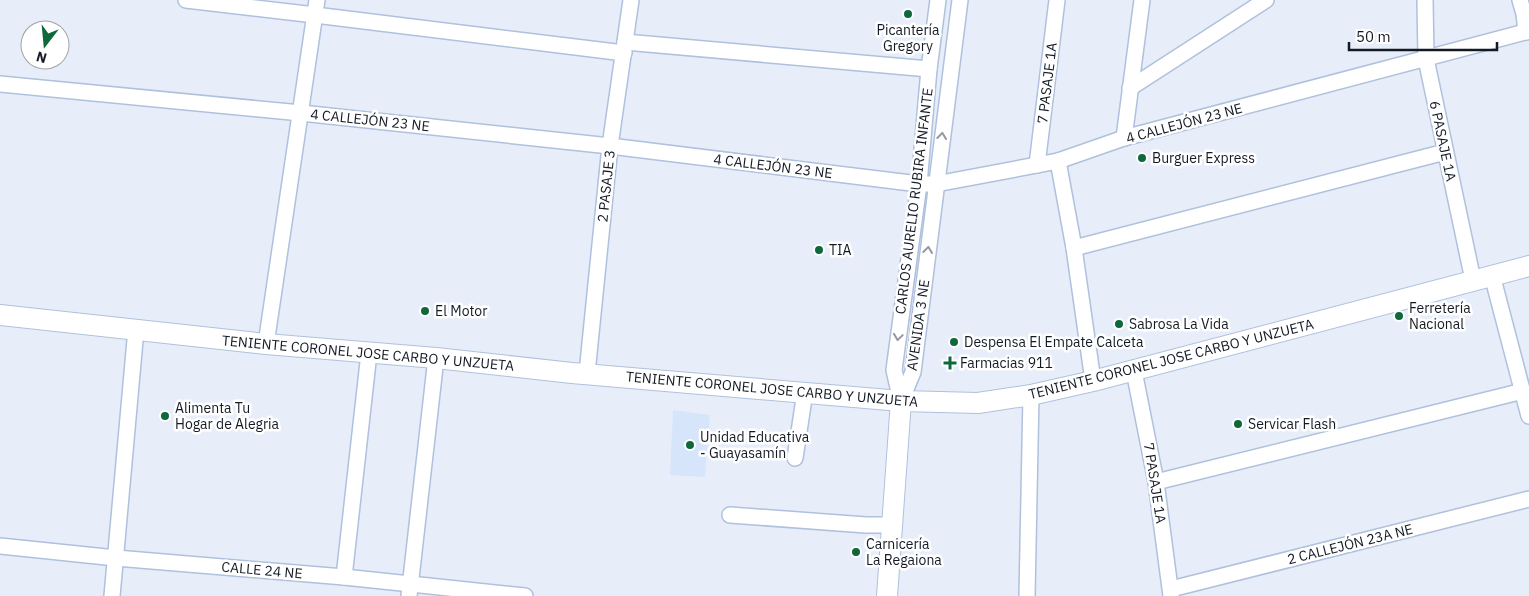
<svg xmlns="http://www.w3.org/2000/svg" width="1529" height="596" font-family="'IBM Plex Sans',sans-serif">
  <rect width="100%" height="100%" fill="#e7eefa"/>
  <polygon fill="#d7e5fa" points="673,410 710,415 705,477 670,475"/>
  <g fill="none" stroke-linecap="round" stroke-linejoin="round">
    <defs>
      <g id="minor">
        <polyline points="186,0 315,15 624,53"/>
        <polyline points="1425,0 1426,59 1473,280"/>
        <polyline points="1520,0 1524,14 1526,32"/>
        <polyline points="625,42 929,69"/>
        <polyline points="0,84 301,113 610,146 919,184 936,184 1058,161 1124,138 1529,31"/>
        <polyline points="1130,88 1266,0"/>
        <polyline points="1124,138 1142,0"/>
        <polyline points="1058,161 1074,248 1093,381"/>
        <polyline points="1037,165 1057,0"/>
        <polyline points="1074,248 1445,152"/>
        <polyline points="1492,275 1529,416"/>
        <polyline points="266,344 317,0"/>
        <polyline points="1134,371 1156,482 1171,596"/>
        <polyline points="587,373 610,146 631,0"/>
        <polyline points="901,401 913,372 960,0"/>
        <polyline points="901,401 894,370 919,184 929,69 938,0"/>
        <polyline points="795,458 805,392"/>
        <polyline points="1156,482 1523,391"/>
        <polyline points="730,515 866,525 891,525"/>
        <polyline points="0,546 116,558 344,577 525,596"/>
        <polyline points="344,577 369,353"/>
        <polyline points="1171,589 1529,499"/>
        <polyline points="112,596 136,329"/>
        <polyline points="409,596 436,358"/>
        <polyline points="1027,596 1031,395"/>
      </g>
      <g id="tertiary">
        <polyline points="0,315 266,344 436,358 572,373 901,401 978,403 1031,395 1093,381 1529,266"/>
        <polyline points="887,596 901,401"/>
      </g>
    </defs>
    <use href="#minor" stroke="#afc1dd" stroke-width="18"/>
    <use href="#tertiary" stroke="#afc1dd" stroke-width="22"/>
    <use href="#minor" stroke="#fff" stroke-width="15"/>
    <use href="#tertiary" stroke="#fff" stroke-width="20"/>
  </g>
  <defs><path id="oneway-chevron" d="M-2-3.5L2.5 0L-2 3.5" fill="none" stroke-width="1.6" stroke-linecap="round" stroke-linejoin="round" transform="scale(1.25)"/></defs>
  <g stroke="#95989c">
    <use href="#oneway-chevron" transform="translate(942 136) rotate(-83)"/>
    <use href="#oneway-chevron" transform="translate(928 250) rotate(-83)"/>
    <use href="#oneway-chevron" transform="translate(898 337) rotate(98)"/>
  </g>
  <g fill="#0f683a" stroke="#fff" stroke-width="2">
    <circle cx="908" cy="14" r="5"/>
    <circle cx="1142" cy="158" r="5"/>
    <circle cx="819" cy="250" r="5"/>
    <circle cx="425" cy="311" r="5"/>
    <circle cx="1399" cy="316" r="5"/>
    <circle cx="1119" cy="324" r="5"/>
    <circle cx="954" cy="342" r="5"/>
    <path d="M947.5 355.5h5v5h5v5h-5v5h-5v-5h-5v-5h5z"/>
    <circle cx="165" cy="416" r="5"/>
    <circle cx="1238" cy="424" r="5"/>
    <circle cx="690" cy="445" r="5"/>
    <circle cx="856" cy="552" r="5"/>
  </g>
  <g text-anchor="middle" stroke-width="5" stroke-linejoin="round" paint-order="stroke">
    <g font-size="14" fill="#141a24" stroke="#fff" text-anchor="start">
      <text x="908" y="35" text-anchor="middle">Picantería<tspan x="908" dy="16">Gregory</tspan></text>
      <text x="1152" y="163">Burguer Express</text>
      <text x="829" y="255">TIA</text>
      <text x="1409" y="313">Ferretería<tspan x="1409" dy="16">Nacional</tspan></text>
      <text x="435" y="316">El Motor</text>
      <text x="1129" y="329">Sabrosa La Vida</text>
      <text x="964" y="347">Despensa El Empate Calceta</text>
      <text x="960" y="368">Farmacias 911</text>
      <text x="175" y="413">Alimenta Tu<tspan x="175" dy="16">Hogar de Alegria</tspan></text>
      <text x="1248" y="429">Servicar Flash</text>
      <text x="700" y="442">Unidad Educativa<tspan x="700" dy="16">- Guayasamín</tspan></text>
      <text x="866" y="549">Carnicería<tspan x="866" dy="16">La Regaiona</tspan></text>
    </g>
    <g font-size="14" fill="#141a24" stroke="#fff">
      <text transform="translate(1047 83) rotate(-83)" y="5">7 PASAJE 1A</text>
      <text transform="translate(370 120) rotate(6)" y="5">4 CALLEJÓN 23 NE</text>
      <text transform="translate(1184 123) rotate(-15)" y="5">4 CALLEJÓN 23 NE</text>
      <text transform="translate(1443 141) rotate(78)" y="5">6 PASAJE 1A</text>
      <text transform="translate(773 166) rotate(7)" y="5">4 CALLEJÓN 23 NE</text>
      <text transform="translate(606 186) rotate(-84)" y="5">2 PASAJE 3</text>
      <text transform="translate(914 201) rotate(-83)" y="5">CARLOS AURELIO RUBIRA INFANTE</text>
      <text transform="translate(918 325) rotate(-82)" y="5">AVENIDA 3 NE</text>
      <text transform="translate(368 353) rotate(5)" y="5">TENIENTE CORONEL JOSE CARBO Y UNZUETA</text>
      <text transform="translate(1171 359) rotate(-14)" y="5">TENIENTE CORONEL JOSE CARBO Y UNZUETA</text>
      <text transform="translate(772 389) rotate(5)" y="5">TENIENTE CORONEL JOSE CARBO Y UNZUETA</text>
      <text transform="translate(1155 483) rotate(81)" y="5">7 PASAJE 1A</text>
      <text transform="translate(1350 544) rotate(-14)" y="5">2 CALLEJÓN 23A NE</text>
      <text transform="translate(262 570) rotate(5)" y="5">CALLE 24 NE</text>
    </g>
  </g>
  <g transform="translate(45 45) rotate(196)"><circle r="24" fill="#ffffff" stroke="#a1a3a7"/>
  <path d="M0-4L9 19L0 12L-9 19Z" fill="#0f683a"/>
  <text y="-8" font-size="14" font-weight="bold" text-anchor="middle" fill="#141a24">N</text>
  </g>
  <path d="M1349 42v8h148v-8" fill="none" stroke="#141a24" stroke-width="2.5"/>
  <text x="1356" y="42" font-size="15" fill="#141a24" stroke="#ffffff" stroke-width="4" paint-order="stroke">50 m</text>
</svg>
